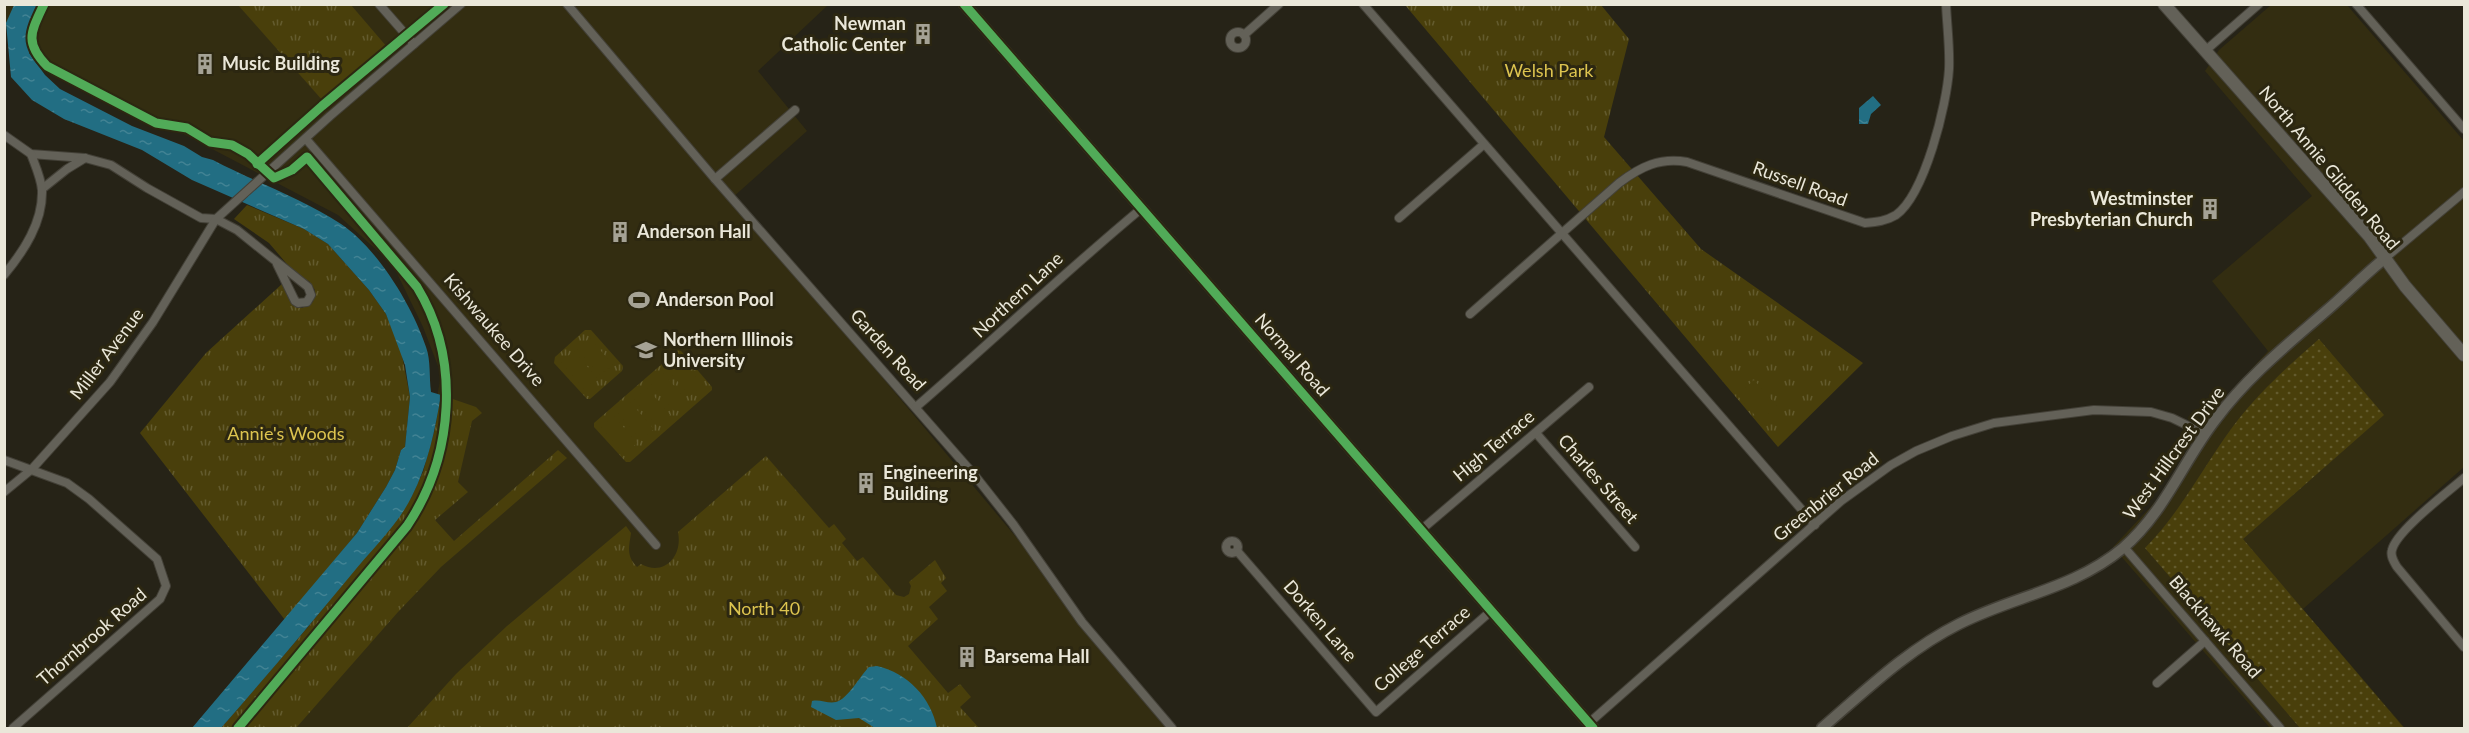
<svg xmlns="http://www.w3.org/2000/svg" width="2469" height="733" font-family="Lato,sans-serif">
  <defs>
    <pattern id="grass-dots" width="8" height="8" patternUnits="userSpaceOnUse" patternTransform="scale(1.5)"><rect width="8" height="8" fill="#493f0b"/><path d="M2 2h.1M6 6h.1" fill="none" stroke="#635b2e" stroke-width="1.8" stroke-linecap="round"/></pattern>
    <pattern id="park-tufts" width="24" height="20" patternUnits="userSpaceOnUse" patternTransform="scale(1.5)"><rect width="24" height="20" fill="#493f0b"/><path d="M3 7l-1-3M5 7V3M7 7l1-3M15 17l-1-3M17 17v-4M19 17l1-3" fill="none" stroke="#635b2e"/></pattern>
    <pattern id="water-ripples" width="26" height="14" patternUnits="userSpaceOnUse" patternTransform="scale(1.5)"><rect width="26" height="14" fill="#226e83"/><path d="M2 4q2-2 4 0t4 0M15 11q2-2 4 0t4 0" fill="none" stroke="#428394"/></pattern>
  </defs>
  <rect width="100%" height="100%" fill="#262317"/>
  <g fill="#332d11">
    <polygon points="5,4 828,5 758,71 807,131 732,198 1176,728 228,728 425,471 441,374 423,327 393,265 338,215 29,53 5,27"/>
    <polygon points="2271,5 2347,5 2464,141 2464,467 2303,609 2405,728 2270,728 2113,547 2157,500 2209,415 2268,351 2212,281 2312,196 2205,71 2219,50"/>
  </g>
  <path fill="url(#grass-dots)" d="M2319,339L2384,415L2243,539L2404,728H2300L2145,548C2181,512 2204,465 2234,425C2259,392 2288,366 2319,339Z"/>
  <g fill="url(#park-tufts)">
    <polygon points="238,5 351,5 387,47 323,101"/>
    <polygon points="1405,5 1601,5 1629,39 1604,137 1701,249 1863,363 1778,447"/>
    <path d="M247,205L304,229L328,244L369,290L386,314L401,350L410,397L405,447L401,450L395,470L386,487L357,533L285,620L140,433L206,353L282,284C290,294 287,305 302,308L313,302L315,290L309,281L298,277L269,243L234,219Z"/>
    <polygon points="585,330 591,330 623,366 622,371 590,399 587,399 554,363 555,357"/>
    <polygon points="678,350 681,351 712,387 712,390 630,462 626,462 594,427 594,423"/>
    <polygon points="441,395 476,407 482,413 472,421 458,482 468,492 435,520 454,541 558,450 567,458 441,567 398,612 296,728 221,728 309,626 411,498 423,472 435,429"/>
    <path d="M766,456L829,528L834,524L846,539L842,543L857,561L863,557L896,595L904,597L909,594L911,586L909,582L935,560L946,578L941,583L947,591L929,607L938,619L908,646L948,693L960,684L971,697L960,707L979,728H407L456,674L507,626L626,526L631,533C629,547 626,556 637,567L641,564C664,577 683,556 678,532Z"/>
  </g>
  <g fill="#493f0b">
    <polygon points="590,338 613,365 600,375 577,349"/>
    <polygon points="574,351 597,378 584,389 561,362"/>
    <polygon points="680,359 703,385 690,396 667,369"/>
    <polygon points="663,373 686,400 674,411 651,384"/>
    <polygon points="1754,380 1777,406 1760,421 1737,395"/>
    <polygon points="647,388 670,415 657,426 634,399"/>
    <polygon points="630,402 654,429 641,440 618,413"/>
    <polygon points="614,416 637,443 624,454 601,427"/>
  </g>
  <g fill="url(#water-ripples)">
    <path d="M14,5H39L35,22L28,33L29,53L45,75L60,89L132,126L184,146L202,157L213,160C255,182 301,198 341,224C377,248 412,305 426,347C431,361 429,377 431,392L441,395C435,430 428,464 412,496C398,525 371,550 351,575C308,627 265,678 221,728H192L357,533L386,487L395,470L401,450L405,447L410,397L405,365L386,314L369,290L328,244L304,229L192,180L142,150L64,119L32,100L11,77L6,23Z"/>
    <polygon points="1873,96 1881,105 1871,114 1868,124 1859,124 1859,108"/>
    <path d="M877,666C908,673 931,698 937,728H875L859,718L836,720L811,707L812,701C820,699 828,704 836,702C848,699 860,676 869,667Z"/>
  </g>
  <g fill="none" stroke-linecap="round" stroke-linejoin="round">
    <defs>
      <g id="minor">
        <polyline points="379,4 414,44"/>
        <polyline points="567,4 715,179 976,477 1013,524 1082,622 1172,728"/>
        <polyline points="1363,4 1815,525"/>
        <polyline points="2356,4 2464,129"/>
        <circle cx="1238" cy="40" r="8"/>
        <polyline points="1244,35 1279,4"/>
        <polyline points="2205,51 2259,4"/>
        <polyline points="4,135 31,154 85,158 111,165 147,188 201,218 216,219 237,230 308,287 311,295 307,302 298,303 295,301 277,264"/>
        <polyline points="306,139 656,545"/>
        <polyline points="715,179 795,110"/>
        <polyline points="42,189 67,169 85,158"/>
        <polyline points="1399,218 1483,145"/>
        <polyline points="2384,259 2464,192"/>
        <path d="M4,275C24,251 43,222 42,190C41,178 35,165 31,154"/>
        <path d="M1470,314L1619,183C1640,167 1660,157 1687,162L1865,223C1877,222 1886,221 1896,215C1925,194 1947,104 1949,69C1950,48 1947,26 1946,4"/>
        <path d="M916,407C992,341 1065,272 1142,208"/>
        <polyline points="1536,433 1635,547"/>
        <polyline points="4,460 67,483 89,499 157,559 166,586 160,599 13,728"/>
        <path d="M2464,478C2448,492 2396,531 2392,550C2390,556 2394,562 2397,567L2464,647"/>
        <polyline points="4,492 32,469 110,382 153,322 216,219 330,116 461,4"/>
        <polyline points="1421,530 1589,387"/>
        <circle cx="1232" cy="547" r="6"/>
        <polyline points="2124,547 2280,728"/>
        <polyline points="1238,552 1376,712 1491,611"/>
        <polyline points="2157,683 2205,641"/>
        <polyline points="1589,723 1841,501 1891,465 1916,451 1952,436 1994,423 2094,410 2151,412 2172,418 2205,434"/>
      </g>
      <g id="tertiary">
        <polyline points="964,4 1593,728"/>
        <path d="M1822,728C1865,691 1907,650 1959,624C2014,596 2074,589 2123,548C2165,512 2183,461 2216,419C2247,377 2287,345 2326,311C2346,294 2364,275 2384,259"/>
      </g>
      <polyline id="secondary" points="2164,4 2369,236 2405,286 2464,355"/>
    </defs>
    <use href="#minor" stroke="#434037" stroke-width="10"/>
    <use href="#tertiary" stroke="#434037" stroke-width="13"/>
    <use href="#secondary" stroke="#434037" stroke-width="14"/>
    <use href="#minor" stroke="#636158" stroke-width="8"/>
    <use href="#tertiary" stroke="#636158" stroke-width="10"/>
    <use href="#secondary" stroke="#636158" stroke-width="12"/>
    <defs>
      <g id="cycleway">
        <path d="M44,4C31,32 24,42 47,66L156,123L187,128L210,142L232,145L248,154L274,178L292,170L307,157L417,287C461,359 454,456 407,526L238,728"/>
        <polyline points="964,4 1593,728"/>
        <polyline points="257,164 322,106 444,4"/>
      </g>
    </defs>
    <use href="#cycleway" stroke="#2c2711" stroke-width="13"/>
    <use href="#cycleway" stroke="#51ab58" stroke-width="9"/>
  </g>
  <defs>
    <symbol id="building-bare" viewBox="-9 -9 18 18"><path d="M-4-6H4V6H1V3H-1V6H-4ZM-2.5-4.3h1.7v1.8h-1.7ZM.8-4.3h1.7v1.8H.8ZM-2.5-1h1.7V.8h-1.7ZM.8-1h1.7V.8H.8Z" fill="#a5a295" stroke="#2c2711" stroke-width="2.5" paint-order="stroke"/></symbol>
    <symbol id="stadium-bare" viewBox="-9 -9 18 18"><path d="M0-5a6.5 5 0 1 0 0 10a6.5 5 0 1 0 0-10ZM-3.5-1.8h7v3.6h-7Z" fill="#a5a295" stroke="#2c2711" stroke-width="2.5" paint-order="stroke"/></symbol>
    <symbol id="university-bare" viewBox="-9 -9 18 18"><path d="M0-5L7-2L0 1L-7-2ZM-4 1L0 2.5L4 1V4Q0 6-4 4Z" fill="#a5a295" stroke="#2c2711" stroke-width="2.5" paint-order="stroke"/></symbol>
  </defs>
  <g fill-rule="evenodd">
    <use href="#building-bare" x="908" y="19" width="30" height="30"/>
    <use href="#building-bare" x="190" y="49" width="30" height="30"/>
    <use href="#building-bare" x="2195" y="194" width="30" height="30"/>
    <use href="#building-bare" x="605" y="217" width="30" height="30"/>
    <use href="#stadium-bare" x="624" y="285" width="30" height="30"/>
    <use href="#university-bare" x="631" y="335" width="30" height="30"/>
    <use href="#building-bare" x="851" y="468" width="30" height="30"/>
    <use href="#building-bare" x="952" y="642" width="30" height="30"/>
  </g>
  <g text-anchor="middle" stroke-width="6" stroke-linejoin="round" paint-order="stroke">
    <g font-size="18" font-weight="bold" fill="#eae7d9" stroke="#2c2711" text-anchor="start">
      <text x="906" y="30" text-anchor="end">Newman<tspan x="906" dy="21">Catholic Center</tspan></text>
      <text x="222" y="70">Music Building</text>
      <text x="2193" y="205" text-anchor="end">Westminster<tspan x="2193" dy="21">Presbyterian Church</tspan></text>
      <text x="637" y="238">Anderson Hall</text>
      <text x="656" y="306">Anderson Pool</text>
      <text x="663" y="346">Northern Illinois<tspan x="663" dy="21">University</tspan></text>
      <text x="883" y="479">Engineering<tspan x="883" dy="21">Building</tspan></text>
      <text x="984" y="663">Barsema Hall</text>
    </g>
    <g font-size="18" fill="#ddc44f" stroke="#2c2711">
      <text x="1549" y="77">Welsh Park</text>
      <text x="286" y="440">Annie's Woods</text>
      <text x="764" y="615">North 40</text>
    </g>
    <g font-size="18" fill="#eae7d9" stroke="#2c2711">
      <text transform="translate(2329 168) rotate(50)" y="6">North Annie Glidden Road</text>
      <text transform="translate(1800 184) rotate(20)" y="6">Russell Road</text>
      <text transform="translate(1018 295) rotate(-43)" y="6">Northern Lane</text>
      <text transform="translate(494 330) rotate(49)" y="6">Kishwaukee Drive</text>
      <text transform="translate(888 350) rotate(48)" y="6">Garden Road</text>
      <text transform="translate(107 354) rotate(-53)" y="6">Miller Avenue</text>
      <text transform="translate(1292 355) rotate(49)" y="6">Normal Road</text>
      <text transform="translate(1494 446) rotate(-40)" y="6">High Terrace</text>
      <text transform="translate(2174 453) rotate(-54)" y="6">West Hillcrest Drive</text>
      <text transform="translate(1598 479) rotate(49)" y="6">Charles Street</text>
      <text transform="translate(1826 497) rotate(-39)" y="6">Greenbrier Road</text>
      <text transform="translate(1320 621) rotate(49)" y="6">Dorken Lane</text>
      <text transform="translate(2215 627) rotate(49)" y="6">Blackhawk Road</text>
      <text transform="translate(92 637) rotate(-41)" y="6">Thornbrook Road</text>
      <text transform="translate(1422 649) rotate(-41)" y="6">College Terrace</text>
    </g>
  </g>
  <rect width="2469" height="733" fill="none" stroke="#eae7d9" stroke-width="12"/>
</svg>
